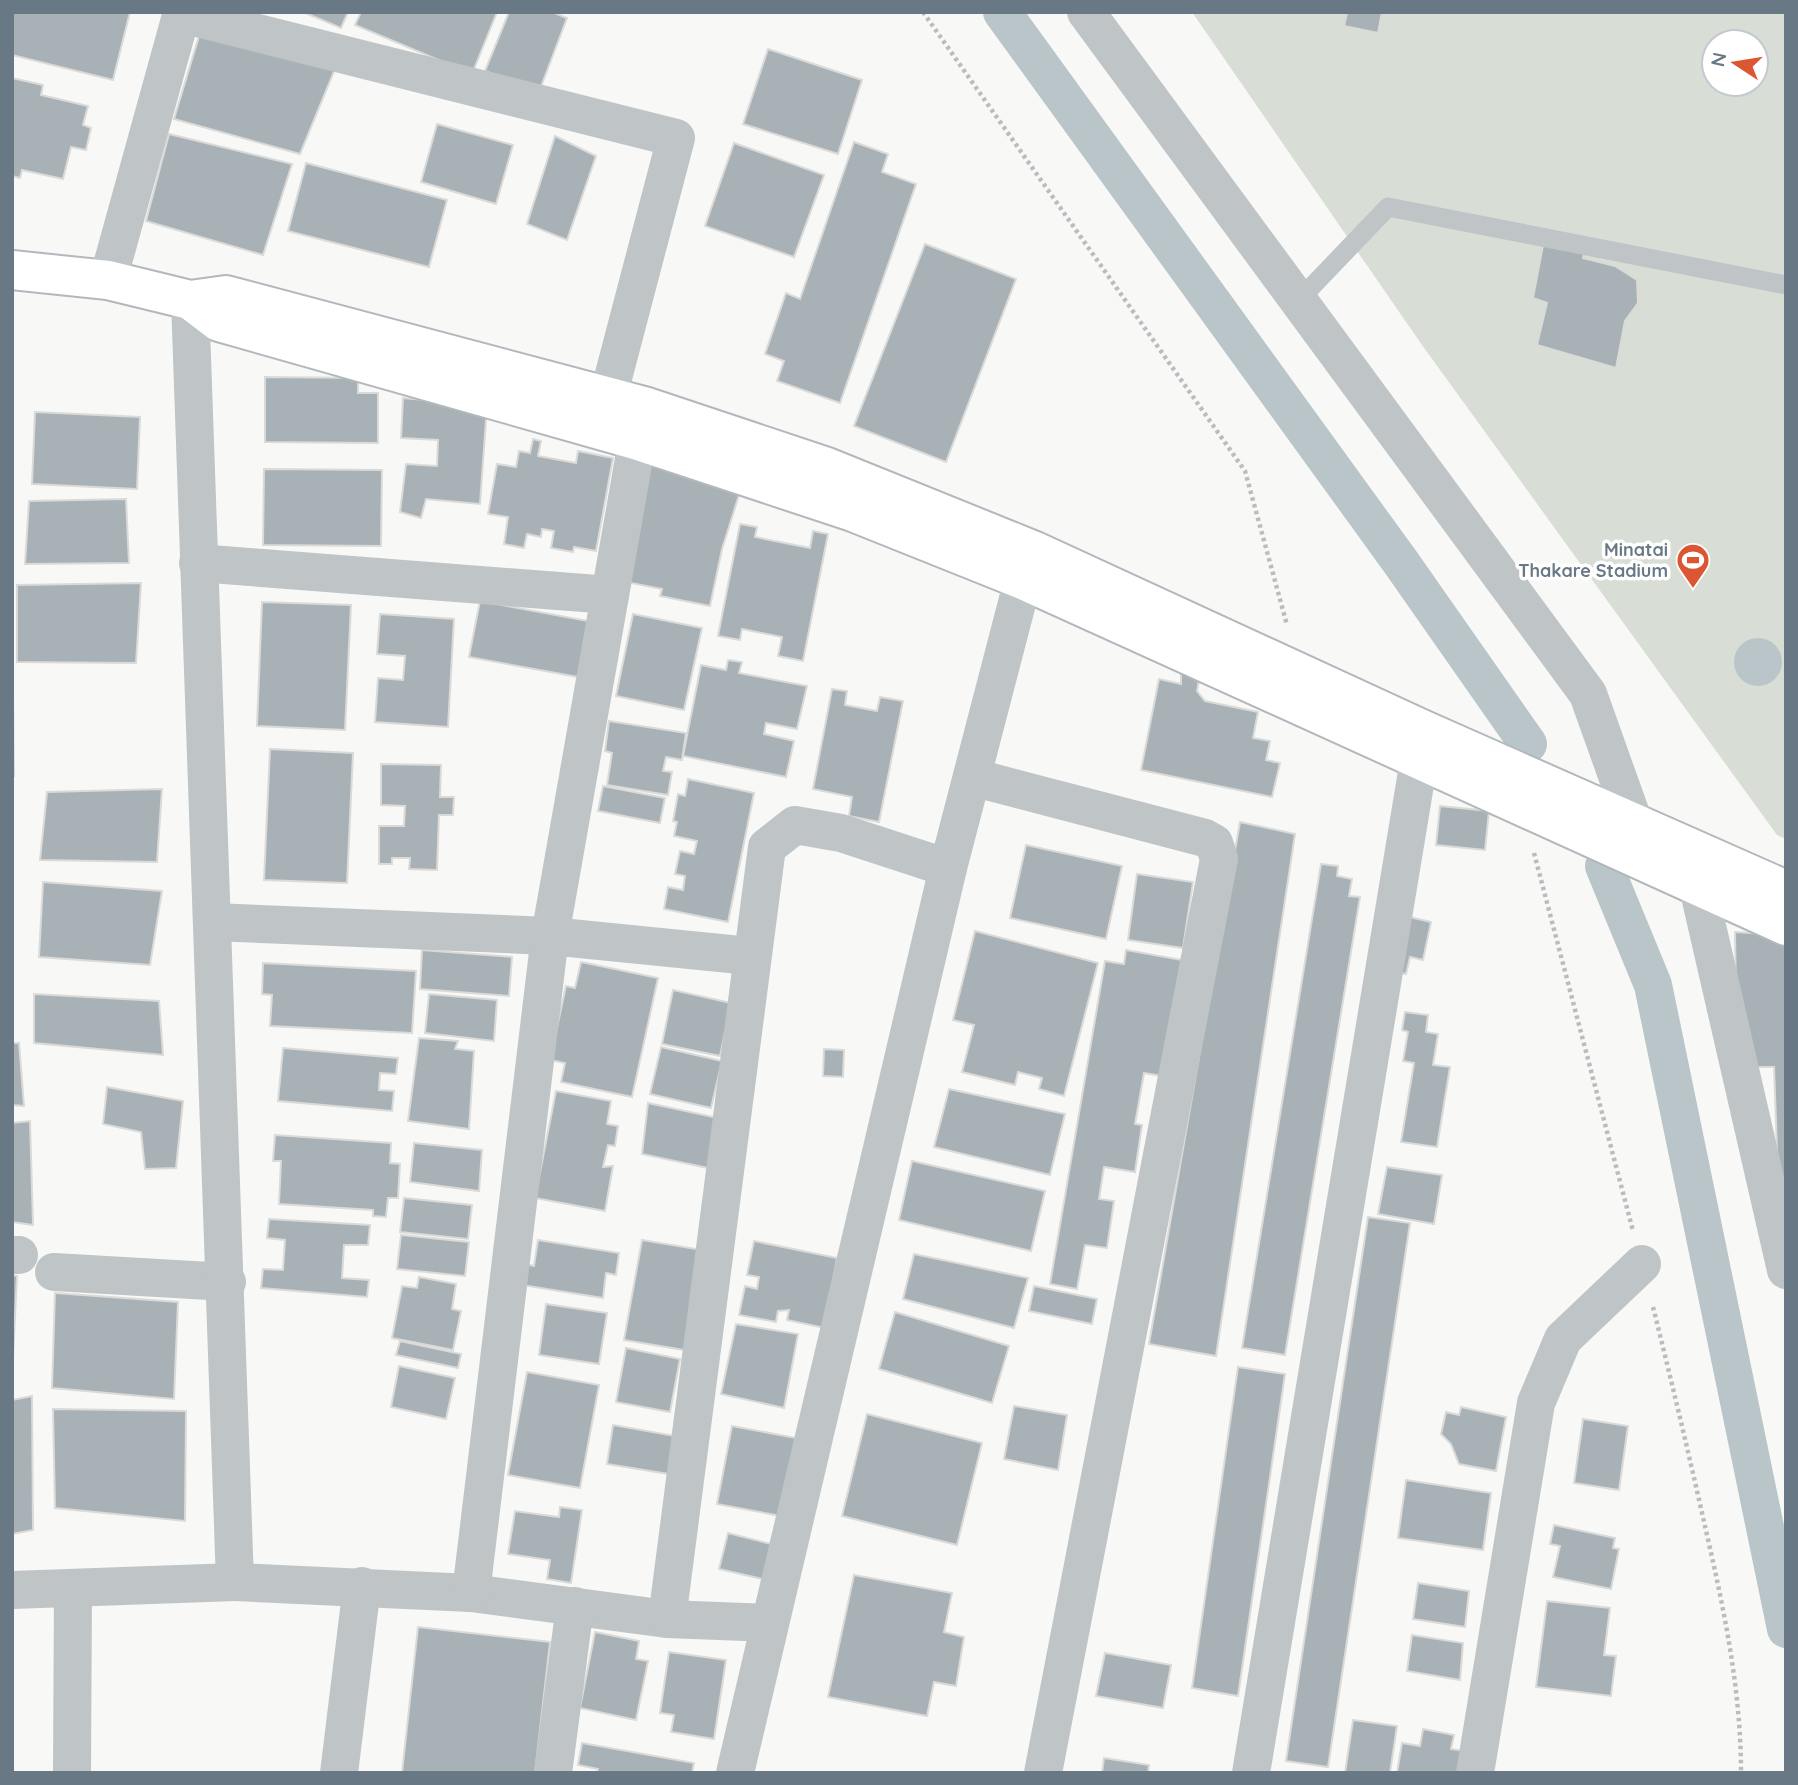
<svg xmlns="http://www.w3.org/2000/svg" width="1798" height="1785" font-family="Quicksand,sans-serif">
  <rect width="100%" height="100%" fill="#f8f8f6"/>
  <path fill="#d8ddd5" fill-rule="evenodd" d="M1192,12H1786V839L1777,835L1422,345ZM1714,42H1756V84H1714Z"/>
  <circle fill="#b9c5c9" cx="1758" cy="662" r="24"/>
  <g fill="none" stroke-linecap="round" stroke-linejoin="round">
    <g stroke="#b9c5c9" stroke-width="38">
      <polyline points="1002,12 1402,564 1528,744"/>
      <polyline points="1604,866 1653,985 1786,1629"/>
    </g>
  </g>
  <g fill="#a8b1b6" stroke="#dadad8" stroke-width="2">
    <polygon points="12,12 130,12 113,80 12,55"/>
    <polygon points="303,12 348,12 341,28"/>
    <polygon points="361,12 497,12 472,74 355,25"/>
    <polygon points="509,12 552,12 567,18 539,92 485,71"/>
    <polygon points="1344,12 1382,12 1378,33 1344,26 1347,13"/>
    <polygon points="200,33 335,69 300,154 174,119"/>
    <polygon points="768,49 862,80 838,154 743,124"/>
    <polygon points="12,78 43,85 41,95 88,106 83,125 91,128 86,150 71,147 63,179 22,170 20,178 12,176"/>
    <polygon points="437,124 513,145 496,204 421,182"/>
    <polygon points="169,134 292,164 263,255 146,221"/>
    <polygon points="555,136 596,156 567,240 527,224"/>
    <polygon points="854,142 888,154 882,172 916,184 840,403 777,381 784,361 765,354 786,293 800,299"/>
    <polygon points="734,143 824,175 794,257 705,226"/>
    <polygon points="306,163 447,200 429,267 288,231"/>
    <polygon points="1544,240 1585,250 1583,258 1615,266 1637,280 1638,303 1625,321 1616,368 1537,345 1547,303 1533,298"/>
    <polygon points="925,244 1016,279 946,462 854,426"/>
    <polygon points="265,377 358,378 358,393 378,393 378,443 265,442"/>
    <polygon points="403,398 487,406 480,504 426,499 421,518 400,512 406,464 437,466 438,440 401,438"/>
    <polygon points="35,412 140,417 137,489 32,484"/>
    <polygon points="533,439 541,441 538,456 576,463 578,451 613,458 596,551 574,547 573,552 551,548 554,531 542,529 541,537 527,534 524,548 504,544 508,517 488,514 497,464 516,467 519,451 530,453"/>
    <polygon points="649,461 739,495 722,549 710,606 660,596 662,589 626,582"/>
    <polygon points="264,469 382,470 381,546 263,545"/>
    <polygon points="126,499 129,563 25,564 29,501"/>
    <polygon points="740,524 757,527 755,537 810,548 813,531 828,534 803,661 778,656 782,637 742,629 740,640 718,636"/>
    <polygon points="141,583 136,663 17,662 17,585"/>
    <polygon points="480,601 588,621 578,677 469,657"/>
    <polygon points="262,602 351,605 345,730 257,726"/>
    <polygon points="380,614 454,619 448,727 375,722 378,678 403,680 405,656 377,654"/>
    <polygon points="633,614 702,628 684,710 616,696"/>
    <polygon points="728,660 742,662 739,673 807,686 797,729 766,723 764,734 794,741 786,777 683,756 701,665 726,670"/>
    <polygon points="1181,671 1200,675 1197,691 1205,701 1258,712 1253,738 1270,741 1266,760 1280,763 1272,797 1141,770 1159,679 1181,684"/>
    <polygon points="832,689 847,691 845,705 877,711 880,697 903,701 879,822 849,816 852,797 813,789"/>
    <polygon points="13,695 14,776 12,776"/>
    <polygon points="609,721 686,733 682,760 666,757 663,771 672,772 668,795 607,785 612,753 605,751"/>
    <polygon points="270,749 353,753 347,883 264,880"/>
    <polygon points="381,764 441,765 440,797 454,797 453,815 439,815 437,870 409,869 410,858 392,858 392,864 379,864 379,826 404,826 405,806 381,805"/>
    <polygon points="688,779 754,793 728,922 664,909 668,887 683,890 685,876 675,874 680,851 694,854 697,841 674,836 677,822 673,821 678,794 685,796"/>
    <polygon points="603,786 665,798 660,823 598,811"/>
    <polygon points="162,789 157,862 40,860 47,792"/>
    <polygon points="1440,806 1489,811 1485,850 1436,845"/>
    <polygon points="1240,822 1295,834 1216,1356 1149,1344"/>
    <polygon points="1026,845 1122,866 1106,939 1010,918"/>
    <polygon points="1321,864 1338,866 1337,876 1352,879 1349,896 1360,897 1285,1355 1242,1348"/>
    <polygon points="1137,874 1193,882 1183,948 1128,940"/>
    <polygon points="43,882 162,891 150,965 39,957"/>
    <polygon points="1401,915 1431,922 1423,960 1410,957 1406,974 1389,971"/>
    <polygon points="975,931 1098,963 1064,1096 1039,1089 1042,1078 1018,1072 1015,1085 962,1072 974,1025 953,1020"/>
    <polygon points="1735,932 1781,935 1786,944 1786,1202 1778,1176 1774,1067 1749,1067 1736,998"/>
    <polygon points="422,950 512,957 509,996 420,989"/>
    <polygon points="1126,950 1182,960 1162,1076 1144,1073 1135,1124 1142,1125 1135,1172 1104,1167 1099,1199 1114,1201 1107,1248 1085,1245 1077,1289 1050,1284 1105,961 1124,964"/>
    <polygon points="581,962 658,978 632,1097 561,1082 565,1063 550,1060 566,986 575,988"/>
    <polygon points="263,963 416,971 412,1033 270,1026 272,995 262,994"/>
    <polygon points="673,990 731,1003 720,1056 662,1044"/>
    <polygon points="34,994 159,1001 163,1055 34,1043"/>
    <polygon points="429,994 497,1000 494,1041 425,1033"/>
    <polygon points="1405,1012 1428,1015 1426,1032 1438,1034 1433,1065 1450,1067 1437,1147 1401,1142 1414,1063 1403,1061 1408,1032 1402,1030"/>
    <polygon points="419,1038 458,1041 455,1049 474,1051 469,1129 408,1121"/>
    <polygon points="12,1043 19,1043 24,1106 12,1105"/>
    <polygon points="661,1047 722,1061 711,1108 650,1094"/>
    <polygon points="283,1048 398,1058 396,1074 380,1073 379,1090 394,1091 392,1111 278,1101"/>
    <polygon points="824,1049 844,1050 843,1077 823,1076"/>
    <polygon points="107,1087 183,1101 176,1168 145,1169 141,1132 103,1124"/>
    <polygon points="949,1089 1065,1114 1050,1175 934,1147"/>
    <polygon points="556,1091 611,1101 607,1124 618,1126 615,1146 608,1145 603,1167 613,1166 605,1211 535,1198"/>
    <polygon points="648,1103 718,1118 708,1168 642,1154"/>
    <polygon points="30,1121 33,1225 12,1222 12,1123"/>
    <polygon points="275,1135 391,1143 390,1163 400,1164 398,1198 388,1198 386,1217 373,1216 373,1210 279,1204 281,1161 273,1161"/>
    <polygon points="414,1143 482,1150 479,1191 410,1182"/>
    <polygon points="912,1161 1045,1191 1031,1251 899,1220"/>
    <polygon points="1387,1167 1442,1175 1434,1224 1378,1214"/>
    <polygon points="404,1198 472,1205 468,1239 400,1232"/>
    <polygon points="1368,1217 1410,1223 1328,1767 1286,1761"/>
    <polygon points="269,1219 370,1225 368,1245 344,1245 342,1278 369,1280 367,1297 261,1288 263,1269 283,1270 285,1240 267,1238"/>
    <polygon points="401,1235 469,1242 465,1276 397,1269"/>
    <polygon points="538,1240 619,1253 616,1275 606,1273 603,1298 522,1285 526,1264 534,1266"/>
    <polygon points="642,1240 708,1251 690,1351 624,1340"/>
    <polygon points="754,1241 837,1258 825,1328 787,1320 789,1310 778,1311 776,1322 739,1315 745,1286 757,1289 759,1277 747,1275"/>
    <polygon points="914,1254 1028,1278 1014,1328 903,1299"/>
    <polygon points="12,1275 17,1276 12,1378"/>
    <polygon points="419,1277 456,1284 452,1309 461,1311 453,1350 392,1338 402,1286 417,1288"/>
    <polygon points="1034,1286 1097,1299 1092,1324 1029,1311"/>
    <polygon points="55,1293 178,1302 174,1399 52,1388"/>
    <polygon points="546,1304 607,1313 599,1364 539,1355"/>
    <polygon points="895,1312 1009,1346 992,1403 879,1369"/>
    <polygon points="736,1324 798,1334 784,1408 721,1394"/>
    <polygon points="400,1341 461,1354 458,1368 396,1355"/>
    <polygon points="626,1348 680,1359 670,1412 616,1402"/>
    <polygon points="399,1366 455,1378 446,1419 391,1407"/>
    <polygon points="1238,1367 1285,1374 1238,1696 1192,1688"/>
    <polygon points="527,1372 599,1385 580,1488 508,1475"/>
    <polygon points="32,1396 33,1530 12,1534 12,1400"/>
    <polygon points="1014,1406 1067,1415 1058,1470 1004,1459"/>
    <polygon points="1461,1407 1506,1417 1496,1471 1459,1464 1451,1444 1441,1434 1446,1412 1459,1415"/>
    <polygon points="53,1409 186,1411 185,1521 55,1508"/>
    <polygon points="867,1414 982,1443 957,1545 842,1516"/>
    <polygon points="1583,1419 1628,1426 1619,1490 1574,1483"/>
    <polygon points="613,1425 675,1436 669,1474 607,1464"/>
    <polygon points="732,1426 796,1438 781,1516 717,1504"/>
    <polygon points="1406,1480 1491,1493 1483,1550 1398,1538"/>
    <polygon points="560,1507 582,1510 571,1583 547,1579 550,1560 508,1554 515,1511 559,1517"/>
    <polygon points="1554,1525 1615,1538 1613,1548 1619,1549 1611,1589 1553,1577 1560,1546 1550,1544"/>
    <polygon points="728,1533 779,1546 771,1581 719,1569"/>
    <polygon points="854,1575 952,1593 944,1632 964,1637 956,1686 934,1682 927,1716 828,1697"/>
    <polygon points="1418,1583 1469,1591 1465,1627 1413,1619"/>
    <polygon points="1547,1601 1610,1608 1604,1655 1616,1656 1611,1696 1536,1687"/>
    <polygon points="418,1627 550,1642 535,1773 402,1773"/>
    <polygon points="595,1632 639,1641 636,1659 648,1661 636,1720 580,1708"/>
    <polygon points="1412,1635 1463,1643 1460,1680 1407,1671"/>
    <polygon points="669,1652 726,1660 714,1739 671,1732 674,1715 660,1713"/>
    <polygon points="1105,1653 1171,1665 1163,1708 1096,1696"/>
    <polygon points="1353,1720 1397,1726 1390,1773 1345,1773"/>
    <polygon points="1423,1729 1454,1735 1451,1749 1465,1751 1461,1773 1397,1773 1402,1743 1420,1746"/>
    <polygon points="582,1743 694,1763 692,1773 597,1773 598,1769 578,1765"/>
    <polygon points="1104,1758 1149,1765 1148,1773 1102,1773"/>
  </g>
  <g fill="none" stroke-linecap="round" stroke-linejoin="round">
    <defs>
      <g id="secondary">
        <polyline points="12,270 108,280 190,300 226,295 644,406 827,467 1035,551 1424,730 1786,890"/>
        <polyline points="190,300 219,322 635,440 853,512 1023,580 1786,926"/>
      </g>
    </defs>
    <use href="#secondary" stroke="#b2b8bc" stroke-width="42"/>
    <g stroke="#babdbf" stroke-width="4.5" stroke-dasharray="3.5 3.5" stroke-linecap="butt">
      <polyline points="923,12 1245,471 1287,625"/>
      <polyline points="1534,853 1633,1231"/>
      <path d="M1653,1307C1672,1383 1690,1459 1707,1535C1725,1614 1741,1692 1741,1773"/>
    </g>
    <polyline stroke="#bfc4c7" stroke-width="19" points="1298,301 1388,207 1786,285"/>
    <g stroke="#bfc4c7" stroke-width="38">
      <polyline points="1086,12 1588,694 1634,823 1624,847"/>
      <polyline points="182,14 676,138 608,397"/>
      <polyline points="108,280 182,12"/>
      <polyline points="198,563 610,595"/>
      <polyline points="972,777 1205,838 1214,843 1219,859 1043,1773"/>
      <polyline points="1710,861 1698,887 1786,1270"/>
      <polyline points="212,922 550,936 750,956"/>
      <polyline points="12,1255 19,1255"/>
      <polyline points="54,1272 227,1282"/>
      <polyline points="235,1582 471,1593 667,1619 769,1623"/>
      <polyline points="12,1590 235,1582 190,300"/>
      <polyline points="471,1593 550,936 643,408"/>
      <polyline points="667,1619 767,847 795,825 841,833 948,868"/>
      <polyline points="72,1773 73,1589"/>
      <polyline points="339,1773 362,1586"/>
      <polyline points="553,1773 575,1606"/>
      <polyline points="735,1773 948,868 1023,580 1035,551"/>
      <polyline points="1251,1773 1424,730"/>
      <polyline points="1475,1773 1536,1403 1563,1339 1642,1264"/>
    </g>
    <use href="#secondary" stroke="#fff" stroke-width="38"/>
  </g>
  <defs>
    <symbol id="stadium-pin" viewBox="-11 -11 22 30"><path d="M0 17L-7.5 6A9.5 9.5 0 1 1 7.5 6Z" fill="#db5632" stroke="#fff"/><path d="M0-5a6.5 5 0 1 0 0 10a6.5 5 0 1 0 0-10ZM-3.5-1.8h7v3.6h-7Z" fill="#fff"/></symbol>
  </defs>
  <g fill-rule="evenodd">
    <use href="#stadium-pin" x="1674" y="541" width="38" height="52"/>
  </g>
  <g text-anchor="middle" stroke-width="7" stroke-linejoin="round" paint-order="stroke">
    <g font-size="18" font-weight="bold" fill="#687985" stroke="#fff" text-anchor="end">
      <text x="1668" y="556">Minatai<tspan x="1668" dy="21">Thakare Stadium</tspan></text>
    </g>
  </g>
  <rect width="1798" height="1785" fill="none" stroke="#687985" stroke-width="28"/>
  <g transform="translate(1735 63) rotate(282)"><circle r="33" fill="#ffffff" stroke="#c3c9ce" stroke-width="2"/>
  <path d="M0-5L12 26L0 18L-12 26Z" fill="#db5632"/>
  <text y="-10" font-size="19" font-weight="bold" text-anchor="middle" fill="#687985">N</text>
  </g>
</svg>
